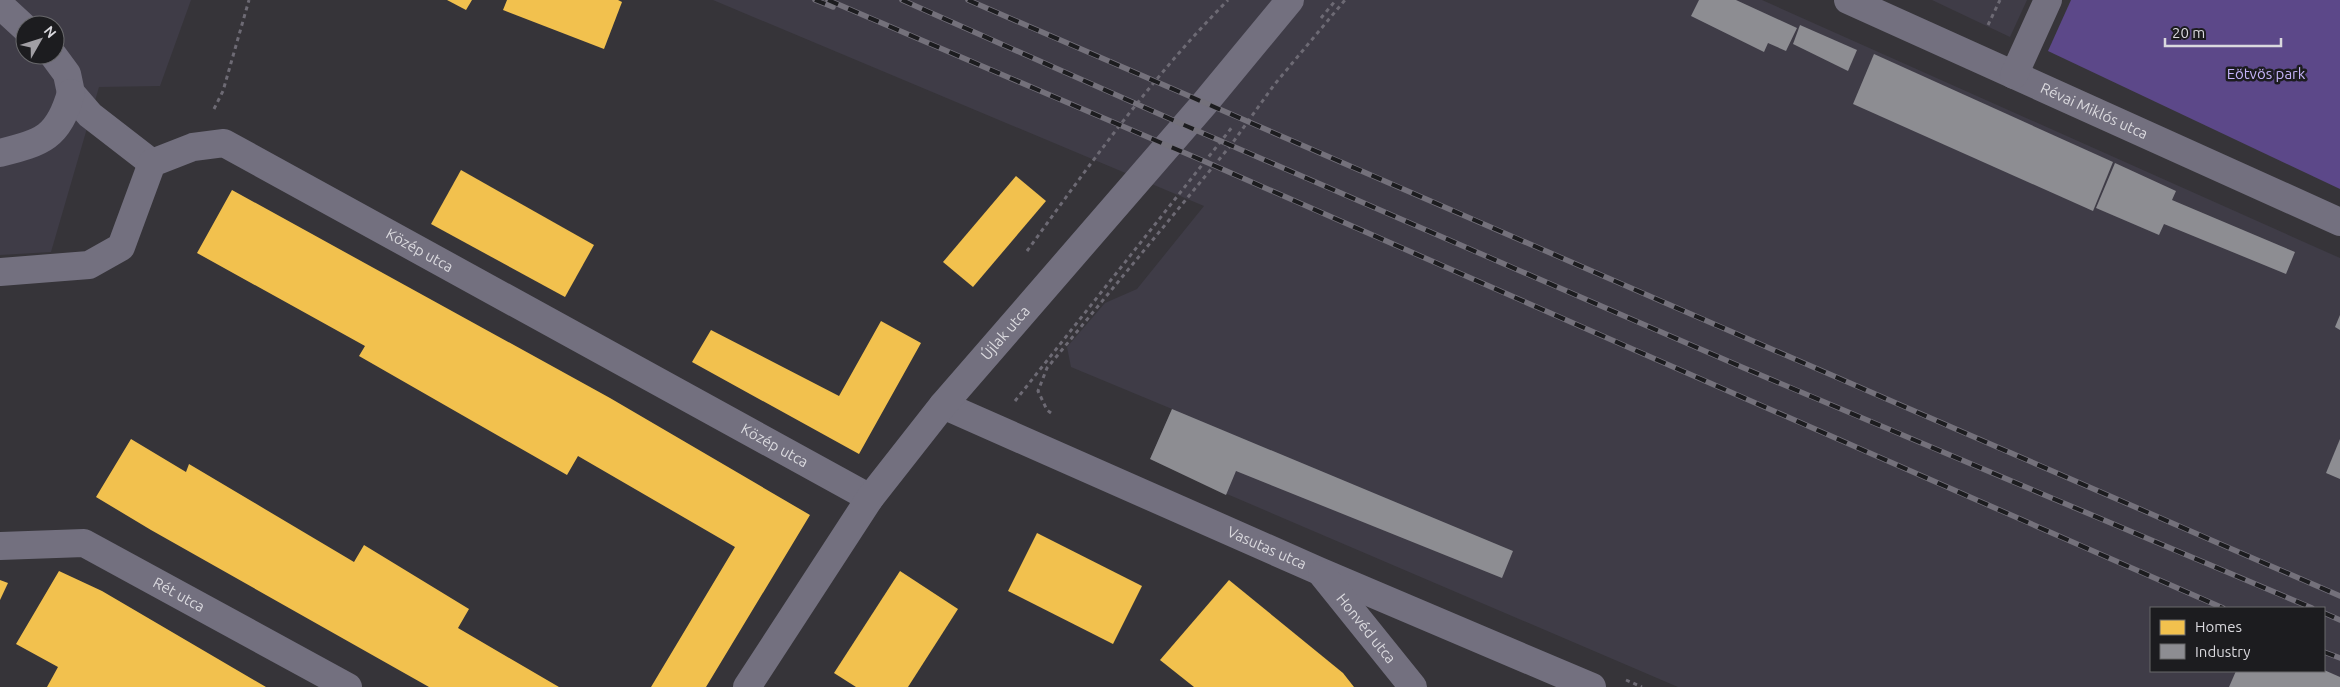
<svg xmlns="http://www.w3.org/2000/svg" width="2340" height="687" font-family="Ubuntu,sans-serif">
  <rect width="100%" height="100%" fill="#363439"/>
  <g fill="#3f3c47" fill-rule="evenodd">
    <path d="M0,0H191L160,86L99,87L51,252L0,255ZM25,25H55V55H25Z"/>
    <path d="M713,0H1762L2340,258V687H1678L1227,494L1150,459L1172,409L1071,367L1067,347L1105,303L1137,289L1204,206ZM2151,608H2324V671H2151Z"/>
    <polygon points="1932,0 2027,0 2010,37"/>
  </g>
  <polygon fill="#5c4889" points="2071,0 2340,0 2340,189 2048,51"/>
  <g fill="#f2c14e">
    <polygon points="447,0 472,0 466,10"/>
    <polygon points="507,0 618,0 622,2 604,49 503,10"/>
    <polygon points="461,170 594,245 565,297 431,224"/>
    <polygon points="1016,176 1046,201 973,287 943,262"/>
    <polygon points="232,190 610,398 810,515 706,687 651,687 735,547 578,456 567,475 359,356 365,346 197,253"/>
    <polygon points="881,321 921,343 859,454 692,362 711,330 839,396"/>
    <polygon points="131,439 186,472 189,464 354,562 364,545 469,609 458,628 559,687 429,687 151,530 96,497"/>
    <polygon points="1037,533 1142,586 1113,644 1008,591"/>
    <polygon points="59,571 102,591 266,687 47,687 58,667 16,644"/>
    <polygon points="900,571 958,609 908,687 856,687 834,673"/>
    <polygon points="0,580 8,583 0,600"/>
    <polygon points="1229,580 1343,673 1354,687 1194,687 1160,660"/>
  </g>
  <g fill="#8d8d92">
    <polygon points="1699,0 1736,0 1797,28 1786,51 1768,43 1764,52 1691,16"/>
    <polygon points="1800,25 1857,50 1848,71 1793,44"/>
    <polygon points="1874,54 2113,162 2093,211 1853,104"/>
    <polygon points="2115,163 2176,191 2172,200 2295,252 2286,274 2164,224 2159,235 2096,208"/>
    <polygon points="2340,315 2340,330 2335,327"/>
    <polygon points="1172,409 1513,551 1502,578 1236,471 1226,495 1150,459"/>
    <polygon points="2340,439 2340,479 2326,473"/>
    <polygon points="2324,670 2340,677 2340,687 2229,687 2236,671"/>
  </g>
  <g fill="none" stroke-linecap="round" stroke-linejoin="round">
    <g stroke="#6d6a74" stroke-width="3" stroke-dasharray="4 4" stroke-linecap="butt">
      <polyline points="1321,18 1336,0"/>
      <polyline points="1988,25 2000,0"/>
      <polyline points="214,109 223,91 249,0"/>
      <path d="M1027,251C1090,164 1152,77 1228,0"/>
      <polyline points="1015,401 1233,126"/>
      <polyline points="1051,413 1047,410 1038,391 1047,368 1231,145 1274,85 1345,0"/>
      <polyline points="1626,680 1642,687"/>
    </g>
    <g stroke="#73707f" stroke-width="28">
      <path id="s1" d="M1848,0L2340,222"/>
      <polyline points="0,5 25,28"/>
      <polyline points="53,55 67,74 71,93 90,115 152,163"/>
      <polyline points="2014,75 2048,0"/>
      <path d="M0,153C43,142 58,138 71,93"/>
      <path id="s2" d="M0,272L89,265L121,247L152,163L193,147L224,143L870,498"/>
      <path id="s3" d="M943,405L1319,571L1592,687"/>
      <path id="s4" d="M0,546L84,543L348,687"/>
      <path id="s5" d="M1322,574L1413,687"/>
      <path id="s6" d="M747,687L870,498L943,405L1204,104L1290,0"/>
    </g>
    <defs>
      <g id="rail">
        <polyline points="815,0 833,7"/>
        <polyline points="828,0 1206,162 2223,608"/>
        <polyline points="902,0 1184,125 1744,368 2312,608"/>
        <polyline points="968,0 2340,596"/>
        <polyline points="2324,613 2340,620"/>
        <polyline points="2324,652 2340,658"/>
      </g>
    </defs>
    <use href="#rail" stroke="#74717b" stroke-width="5.5"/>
    <use href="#rail" stroke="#1c1c1f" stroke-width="4" stroke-dasharray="11" stroke-linecap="butt"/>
  </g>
  <g text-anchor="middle" stroke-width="5" stroke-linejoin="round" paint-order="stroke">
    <g font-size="15" fill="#c5b4f8" stroke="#1c1c1f">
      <text x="2266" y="79">Eötvös park</text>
    </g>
    <g font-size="15" fill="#dad9de" stroke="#1c1c1f">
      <text dy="5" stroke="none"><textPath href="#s1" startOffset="270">Révai Miklós utca</textPath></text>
      <text dy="5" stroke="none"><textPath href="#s2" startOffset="514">Közép utca</textPath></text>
      <text dy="5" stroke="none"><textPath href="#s6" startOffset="439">Újlak utca</textPath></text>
      <text dy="5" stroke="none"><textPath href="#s2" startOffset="919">Közép utca</textPath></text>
      <text dy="5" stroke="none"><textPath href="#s3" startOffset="354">Vasutas utca</textPath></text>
      <text dy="5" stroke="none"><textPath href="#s4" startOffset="192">Rét utca</textPath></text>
      <text dy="5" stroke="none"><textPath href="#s5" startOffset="70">Honvéd utca</textPath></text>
    </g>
  </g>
  <rect x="2150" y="607" width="175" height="65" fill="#1c1c1f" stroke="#68686b"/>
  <rect x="2160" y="620" width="25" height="15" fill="#f2c14e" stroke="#68686b"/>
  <text x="2195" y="632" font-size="15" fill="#dad9de">Homes</text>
  <rect x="2160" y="644" width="25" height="15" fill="#8d8d92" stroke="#68686b"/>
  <text x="2195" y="657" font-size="15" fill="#dad9de">Industry</text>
  <g transform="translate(40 40) rotate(51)"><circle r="24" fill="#1c1c1f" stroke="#68686b"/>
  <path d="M0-4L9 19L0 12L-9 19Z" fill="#a19fa4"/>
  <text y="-8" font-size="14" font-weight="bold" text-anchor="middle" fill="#dad9de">N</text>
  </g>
  <path d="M2165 38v8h116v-8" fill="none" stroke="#dad9de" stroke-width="2.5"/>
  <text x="2172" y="38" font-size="15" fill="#dad9de" stroke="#1c1c1f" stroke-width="4" paint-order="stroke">20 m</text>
</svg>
